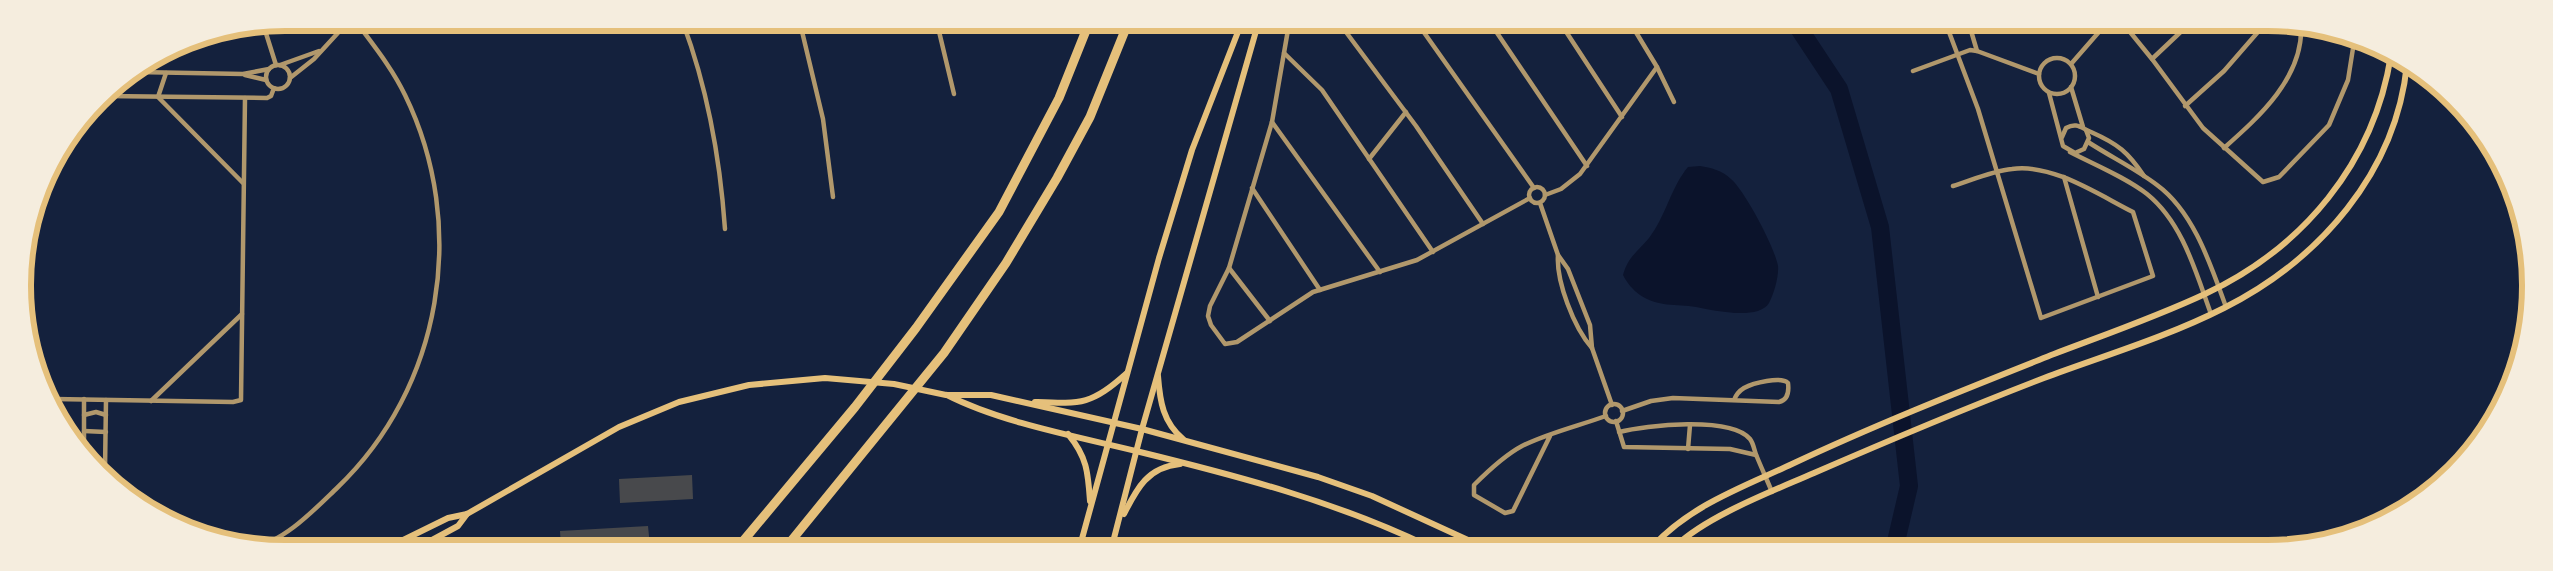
<svg xmlns="http://www.w3.org/2000/svg" width="2553" height="571" font-family="'Fira Sans',sans-serif">
  <rect width="100%" height="100%" fill="#14213d"/>
  <path fill="#0b132b" d="M1700,166C1711,168 1722,170 1731,179C1745,191 1775,248 1778,266C1779,276 1774,294 1769,303C1758,321 1712,310 1696,307C1677,304 1657,307 1640,295C1633,290 1627,283 1623,275C1628,257 1638,251 1649,238C1666,216 1671,187 1688,167Z"/>
  <g fill="none" stroke-linecap="round" stroke-linejoin="round">
    <polyline stroke="#0b132b" stroke-width="18" points="1796,24 1839,89 1880,227 1909,486 1895,546"/>
  </g>
  <g fill="#48494c">
    <polygon points="692,475 693,499 620,503 619,479"/>
    <polygon points="648,526 650,546 561,546 560,531"/>
  </g>
  <g fill="none" stroke-linecap="round" stroke-linejoin="round">
    <g stroke="#b1986c" stroke-width="4.5">
      <path d="M683,23C708,90 720,158 725,229"/>
      <polyline points="800,23 823,119 833,197"/>
      <polyline points="937,23 954,94"/>
      <polyline points="1289,24 1272,122 1229,268 1210,306 1208,316 1211,325 1225,344 1237,342 1313,292 1417,260 1530,198"/>
      <polyline points="1340,24 1416,126 1483,224"/>
      <polyline points="1418,24 1534,188"/>
      <polyline points="1491,24 1587,166"/>
      <polyline points="1561,24 1622,117"/>
      <polyline points="1631,24 1657,67 1674,102"/>
      <path d="M1946,24L1978,109L2041,318L2153,276L2133,212C2099,195 2052,163 2012,169C1992,171 1972,180 1953,186"/>
      <polyline points="1969,24 1977,51"/>
      <polyline points="264,27 276,65"/>
      <polyline points="2126,27 2152,59 2203,128 2263,182 2279,177 2329,125 2348,80 2354,42"/>
      <polyline points="1284,53 1322,90 1433,252"/>
      <circle cx="2057" cy="76" r="18"/>
      <polyline points="2152,59 2188,25"/>
      <polyline points="2071,64 2105,25"/>
      <polyline points="280,65 319,51"/>
      <circle cx="278" cy="77" r="12"/>
      <polyline points="1913,71 1970,50 1977,51 2039,74"/>
      <polyline points="137,72 243,74 269,69"/>
      <polyline points="166,73 158,97 243,183"/>
      <polyline points="245,75 266,80"/>
      <polyline points="290,78 314,59 347,23"/>
      <polyline points="2071,87 2083,127"/>
      <polyline points="2049,93 2063,146 2075,153 2084,149 2089,138 2086,130"/>
      <polyline points="105,96 267,98 271,96 274,88"/>
      <polyline points="2185,106 2224,71 2264,25"/>
      <polyline points="1272,122 1380,272"/>
      <path d="M2062,137L2066,128C2077,122 2081,128 2091,132C2118,144 2128,152 2144,176"/>
      <path d="M2088,142C2111,157 2136,169 2157,185C2194,212 2211,266 2226,307"/>
      <path d="M2224,148C2259,117 2304,77 2301,25"/>
      <path d="M2070,152C2095,165 2125,177 2147,194C2183,223 2196,273 2211,314"/>
      <polyline points="1369,159 1406,112"/>
      <polyline points="2064,177 2098,297"/>
      <circle cx="1537" cy="195" r="8"/>
      <polyline points="1252,188 1320,290"/>
      <polyline points="1545,195 1561,189 1580,174 1657,67"/>
      <polyline points="1540,203 1558,255 1568,269 1590,325 1592,348 1612,405"/>
      <path d="M1558,255C1556,281 1574,328 1592,348"/>
      <polyline points="1229,268 1270,321"/>
      <polyline points="54,399 233,402 241,400 245,98"/>
      <polyline points="151,401 242,314"/>
      <circle cx="1614" cy="413" r="9"/>
      <path d="M1622,411L1651,401L1673,398L1779,402C1788,400 1789,391 1788,383C1781,376 1753,383 1744,388C1739,391 1736,395 1734,400"/>
      <polyline points="84,415 96,412 106,415"/>
      <polyline points="1616,421 1624,447 1730,449 1756,455"/>
      <polyline points="84,431 106,432"/>
      <path d="M1619,432C1646,425 1731,416 1750,439C1754,444 1754,451 1757,457C1762,469 1767,480 1772,492"/>
      <path d="M1550,436L1513,511L1505,513L1474,495V485C1487,472 1505,455 1522,446C1548,433 1578,426 1606,416"/>
      <polyline points="1688,449 1690,425"/>
      <polyline points="84,452 84,399"/>
      <polyline points="105,470 106,400"/>
      <path d="M254,546C283,543 316,508 337,488C442,388 469,226 405,95C392,68 374,46 357,23"/>
    </g>
    <g stroke="#e5c07b" stroke-width="6">
      <path d="M1158,376C1160,402 1163,422 1183,439"/>
      <path d="M947,395C1002,423 1079,437 1140,452C1238,476 1337,502 1428,546"/>
      <path d="M1035,402C1082,404 1091,405 1127,373"/>
      <path d="M1068,434C1087,457 1088,472 1090,501"/>
      <path d="M1124,514C1137,488 1148,467 1180,464"/>
      <polyline points="391,546 448,518 467,514 619,427 679,402 749,385 825,378 894,384 946,395 991,395 1142,429 1318,477 1372,496 1481,546"/>
      <polyline points="421,546 458,526 467,514"/>
      <polyline points="1080,546 1159,258 1192,150 1241,24"/>
      <polyline points="1112,546 1142,429 1258,24"/>
      <path d="M1653,546C1691,505 1743,487 1792,464C1877,424 1966,389 2054,354C2104,335 2156,317 2205,294C2303,248 2374,163 2391,55"/>
      <path d="M1676,546C1707,516 1773,491 1814,473C1890,440 1966,408 2044,378C2103,356 2167,337 2224,308C2319,260 2396,173 2407,64"/>
    </g>
    <g stroke="#e5c07b" stroke-width="9">
      <polyline points="739,546 855,407 916,328 999,212 1059,98 1089,23"/>
      <polyline points="787,546 944,353 1006,263 1057,178 1090,117 1128,23"/>
    </g>
  </g>
  <path d="M0 0H2553V571H0ZM285 31H2268A254 254 0 0 1 2522 285V286A254 254 0 0 1 2268 540H285A254 254 0 0 1 31 286V285A254 254 0 0 1 285 31Z" fill="#f5edde" fill-rule="evenodd"/>
  <path fill="none" stroke="#e5c07b" stroke-width="6" d="M285 31H2268A254 254 0 0 1 2522 285V286A254 254 0 0 1 2268 540H285A254 254 0 0 1 31 286V285A254 254 0 0 1 285 31Z"/>
</svg>
